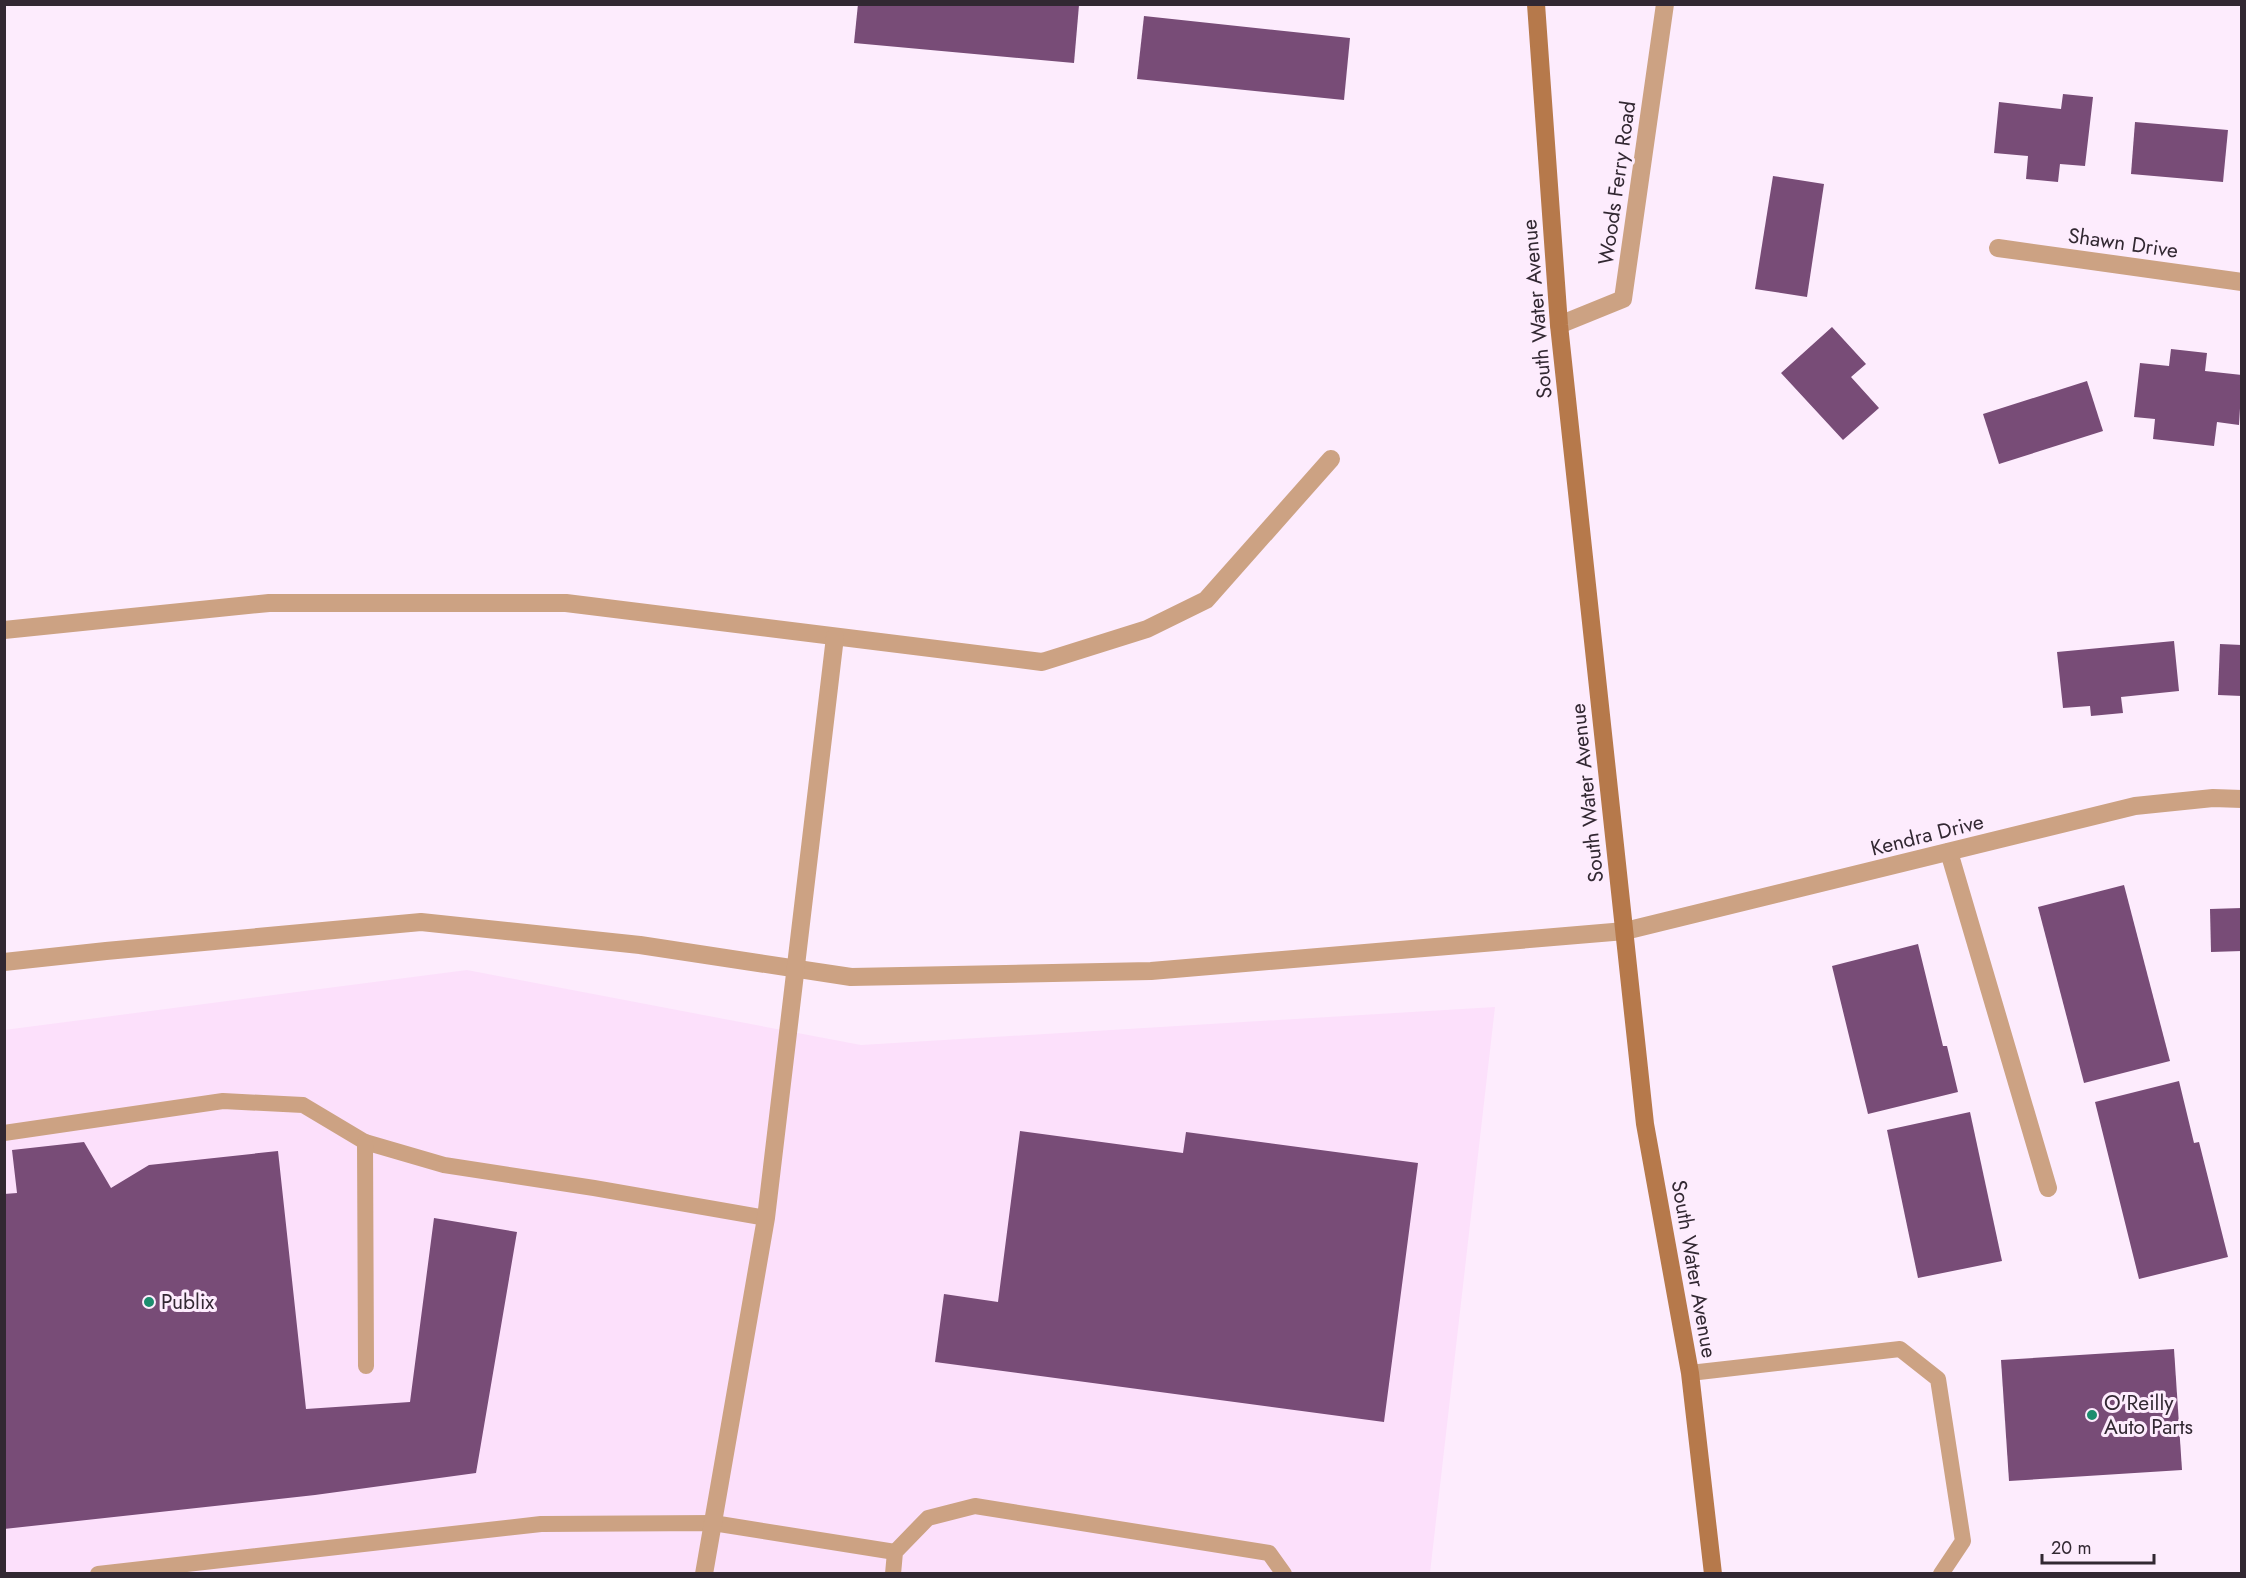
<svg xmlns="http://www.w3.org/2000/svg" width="2246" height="1578" font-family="Jost,sans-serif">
  <rect width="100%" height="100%" fill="#fdecfd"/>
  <polygon fill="#fce0fb" points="467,970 861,1045 1495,1007 1430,1573 5,1573 4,1030"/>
  <g fill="#784c77">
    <polygon points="858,4 1079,5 1074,63 854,43"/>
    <polygon points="1144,16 1350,38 1344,100 1137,79"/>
    <polygon points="2063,94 2093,97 2085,166 2060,164 2058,182 2026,179 2028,156 1994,153 1999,102 2061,109"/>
    <polygon points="2135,122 2228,130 2223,182 2131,174"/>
    <polygon points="1773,176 1824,184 1807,297 1755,289"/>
    <polygon points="1832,327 1866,364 1851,377 1879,408 1843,440 1781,373"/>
    <polygon points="2171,349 2207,353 2205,371 2242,375 2239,425 2217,422 2214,446 2153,439 2155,419 2134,417 2140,363 2169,366"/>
    <polygon points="2087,381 2103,431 1999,464 1983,414"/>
    <polygon points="2174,641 2179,691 2121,697 2123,713 2091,716 2090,706 2063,708 2057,652"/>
    <polygon points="2220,644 2242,645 2242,696 2218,695"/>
    <polygon points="2124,885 2170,1061 2084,1083 2038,907"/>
    <polygon points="2242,908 2242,951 2211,952 2210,909"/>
    <polygon points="1918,944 1943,1046 1947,1046 1958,1092 1868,1114 1832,966"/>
    <polygon points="2179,1081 2194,1143 2199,1142 2228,1257 2139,1279 2095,1102"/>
    <polygon points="1970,1112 2002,1261 1918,1278 1887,1130"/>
    <polygon points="1020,1131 1183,1153 1186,1132 1418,1163 1384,1422 935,1362 944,1294 998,1302"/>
    <polygon points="84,1142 111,1188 149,1165 278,1151 306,1409 410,1402 434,1218 517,1232 476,1473 315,1495 4,1529 4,1194 17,1193 12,1150"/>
    <polygon points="2174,1349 2182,1470 2009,1481 2001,1360"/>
  </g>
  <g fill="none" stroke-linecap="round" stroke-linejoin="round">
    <g stroke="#cca283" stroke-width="16">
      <polyline points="4,1133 223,1101 303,1105 365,1142 444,1165 594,1188 766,1218"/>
      <polyline points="365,1142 366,1366"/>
      <polyline points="1690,1373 1900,1349 1938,1379 1963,1541 1941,1574"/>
      <polyline points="98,1574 541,1524 713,1523 895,1552"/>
      <polyline points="893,1574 895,1552 928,1518 975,1506 1269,1553 1284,1574"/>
    </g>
    <g stroke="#cca283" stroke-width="18">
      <polyline points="1998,248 2242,282"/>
      <polyline points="1559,325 1623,299 1665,4"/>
      <polyline points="4,630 269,603 566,603 1042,662 1147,629 1206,600 1331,459"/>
      <polyline points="1949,852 2048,1188"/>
      <polyline points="4,962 106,951 421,922 640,945 851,977 1151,971 1625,931 2135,806 2213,798 2242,799"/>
      <polyline points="704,1574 766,1218 835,637"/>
    </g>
    <polyline stroke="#b6794b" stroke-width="18" points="1536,4 1559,325 1645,1124 1690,1373 1713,1574"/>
  </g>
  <g fill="#1c8d6e" stroke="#fdecfd" stroke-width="2">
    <circle cx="149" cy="1302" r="6"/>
    <circle cx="2092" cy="1415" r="6"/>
  </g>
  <g text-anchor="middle" stroke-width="6" stroke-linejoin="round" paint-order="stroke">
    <g font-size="21" fill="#322832" stroke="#fdecfd">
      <text transform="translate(1617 183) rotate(-82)" y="7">Woods Ferry Road</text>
      <text transform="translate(2123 243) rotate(8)" y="7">Shawn Drive</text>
      <text transform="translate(1537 309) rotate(-95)" y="7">South Water Avenue</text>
      <text transform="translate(1587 793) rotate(-96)" y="7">South Water Avenue</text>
      <text transform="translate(1927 835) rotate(-14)" y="7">Kendra Drive</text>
      <text transform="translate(1694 1269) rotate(80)" y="7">South Water Avenue</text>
    </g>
    <g font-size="21" fill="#322832" stroke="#fdecfd" text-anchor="start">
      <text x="161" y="1309">Publix</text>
      <text x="2104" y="1410">O'Reilly<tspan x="2104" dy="24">Auto Parts</tspan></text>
    </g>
  </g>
  <rect width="2246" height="1578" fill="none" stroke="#322832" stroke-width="12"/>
  <path d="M2042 1554v9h112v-9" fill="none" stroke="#322832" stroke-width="3"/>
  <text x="2051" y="1554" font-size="18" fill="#322832" stroke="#fdecfd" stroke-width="4.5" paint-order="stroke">20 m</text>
</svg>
